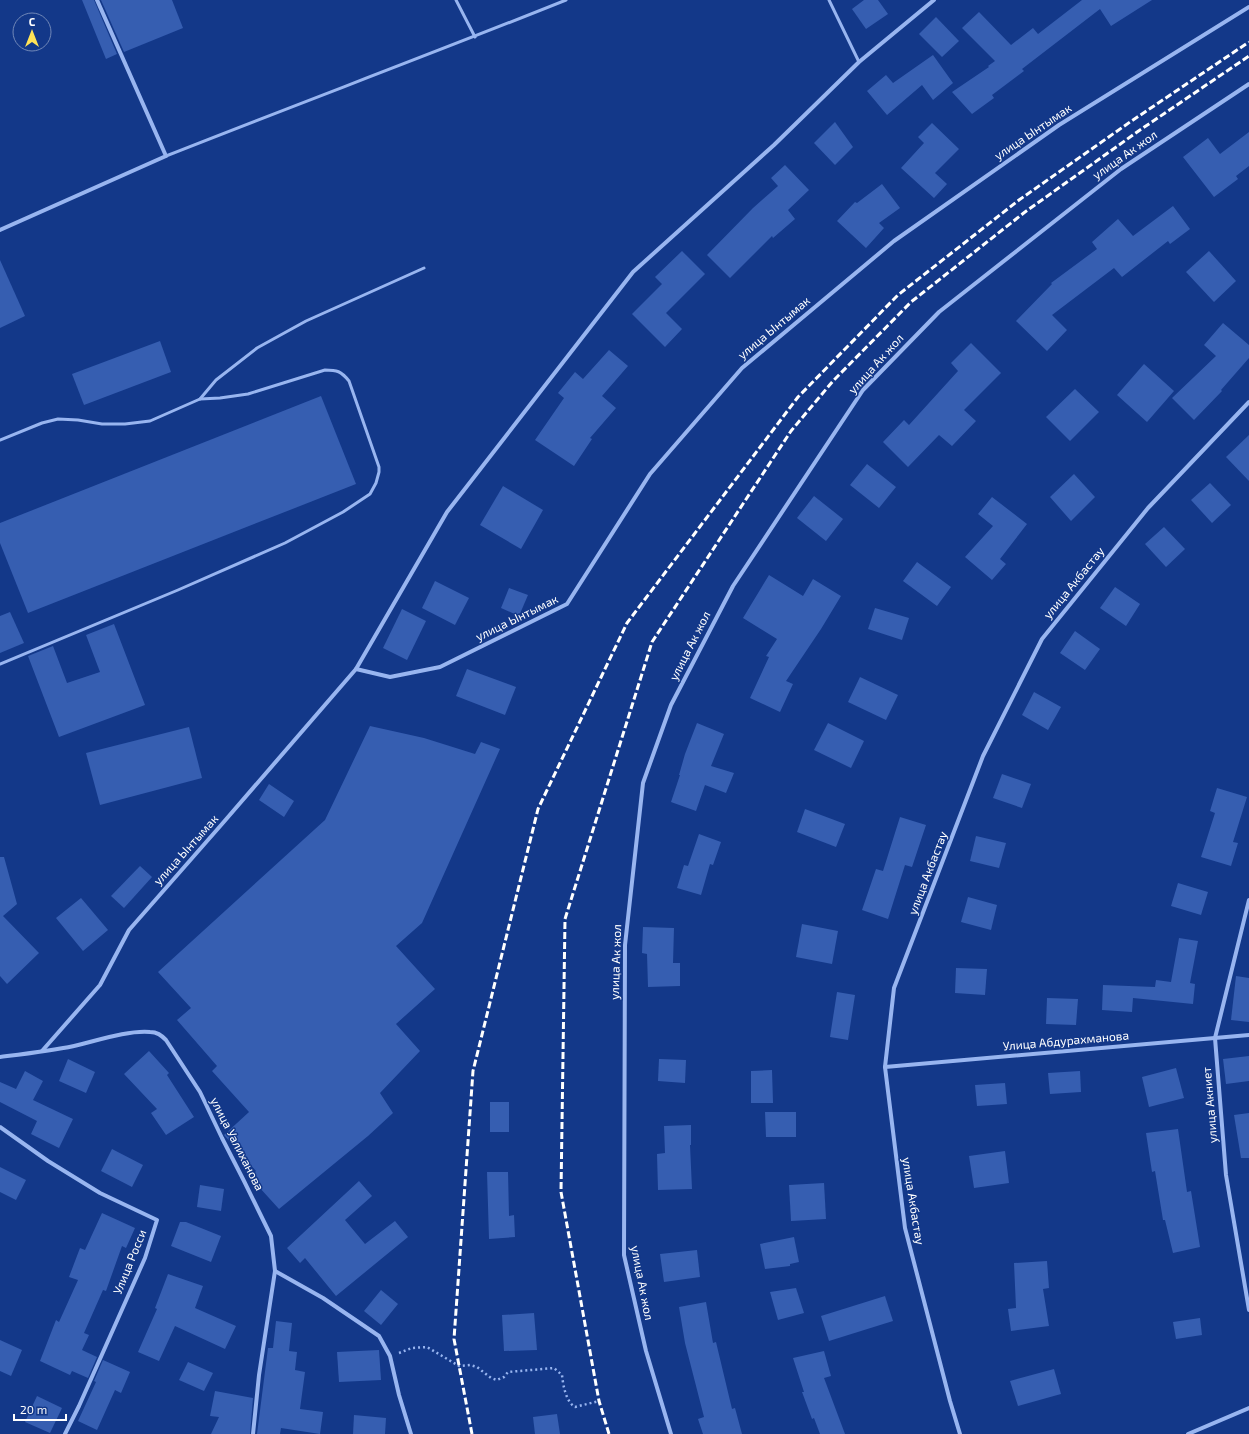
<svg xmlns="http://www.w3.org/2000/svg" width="1249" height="1434" font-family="'Exo 2',sans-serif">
  <rect width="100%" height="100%" fill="#133889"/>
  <g fill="#365eb1">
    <polygon points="82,0 94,0 117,54 106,59"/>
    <polygon points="101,0 172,0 183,28 124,52"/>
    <polygon points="864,0 878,0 888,14 866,29 852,9"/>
    <polygon points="1082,0 1152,0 1111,26 1100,9 1022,69 1024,71 992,95 994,98 972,114 952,92 989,67 988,66 995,61 962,28 979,12 1011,45 1033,28 1038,34"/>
    <polygon points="936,17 959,41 942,57 919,34"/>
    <polygon points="933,55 953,83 933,100 922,85 887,115 867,91 886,75 893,83"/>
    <polygon points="835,122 853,147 835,165 814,143"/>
    <polygon points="932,123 959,149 935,173 947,184 934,198 901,168 924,143 918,137"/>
    <polygon points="1249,132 1249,166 1236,176 1238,179 1214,197 1183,157 1208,138 1220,154"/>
    <polygon points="785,165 809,190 788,210 795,219 773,238 772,236 730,278 707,255 753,208 778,186 771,178"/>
    <polygon points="882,184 900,208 879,223 884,228 866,248 837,221 855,202 857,203"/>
    <polygon points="1173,206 1190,229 1170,244 1168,241 1122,277 1114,268 1052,315 1067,330 1047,351 1016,321 1052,284 1051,283 1097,249 1092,242 1118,219 1133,236"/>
    <polygon points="682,251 705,274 666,313 682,329 665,347 632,314 662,284 655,277"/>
    <polygon points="1209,251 1236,281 1214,302 1186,272"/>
    <polygon points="0,260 25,316 0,328"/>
    <polygon points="1223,323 1249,345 1249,358 1221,390 1222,391 1194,420 1172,398 1216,356 1204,345"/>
    <polygon points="160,341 171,372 84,405 72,374"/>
    <polygon points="971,343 1001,373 964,410 976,421 952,446 939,435 908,467 883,442 904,420 909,425 958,371 951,363"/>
    <polygon points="609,350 628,366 602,396 616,408 590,438 592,439 574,466 535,440 564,398 558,393 575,372 583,379"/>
    <polygon points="1144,364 1174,391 1147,422 1117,395"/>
    <polygon points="1075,389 1099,412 1070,441 1046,417"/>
    <polygon points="321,396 356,484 28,613 0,543 0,523"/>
    <polygon points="1249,435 1249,481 1226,457"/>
    <polygon points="867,464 896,487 879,508 850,485"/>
    <polygon points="1074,474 1095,497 1071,521 1050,497"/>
    <polygon points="1210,483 1231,505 1212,523 1191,500"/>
    <polygon points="503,486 543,510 521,549 480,525"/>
    <polygon points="814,496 843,519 826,541 797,518"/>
    <polygon points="992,497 1027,524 1000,559 1006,564 992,580 965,557 993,526 978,514"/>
    <polygon points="1164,527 1185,549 1166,567 1145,544"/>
    <polygon points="917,562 951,587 937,606 903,581"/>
    <polygon points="769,575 803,596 813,579 841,596 821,629 786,681 793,684 780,712 750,698 769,657 766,656 777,639 743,618"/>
    <polygon points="435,581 469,598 455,625 422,608"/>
    <polygon points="1115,587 1140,604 1126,626 1100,608"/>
    <polygon points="509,588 528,595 519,616 501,608"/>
    <polygon points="875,608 909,618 902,640 868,629"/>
    <polygon points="402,609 426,621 407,660 383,648"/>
    <polygon points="10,612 24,643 0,653 0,616"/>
    <polygon points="114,624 145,705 59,737 28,656 53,646 67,683 100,672 86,635"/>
    <polygon points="1075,631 1100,649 1085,670 1060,653"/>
    <polygon points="467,669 516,687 505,715 456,696"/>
    <polygon points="860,677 898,695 886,720 848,702"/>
    <polygon points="1034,692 1061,707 1048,730 1022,715"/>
    <polygon points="697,723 724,734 711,766 734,773 726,793 705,785 696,811 671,802 680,775 679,775 685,754"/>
    <polygon points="828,723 864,741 851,768 814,750"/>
    <polygon points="370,726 424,738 475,754 481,742 500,749 422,923 396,946 435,989 396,1024 420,1051 380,1093 393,1113 368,1136 279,1209 250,1177 256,1171 224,1135 249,1112 212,1071 217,1066 177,1020 191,1008 158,972 325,820"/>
    <polygon points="189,727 202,778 100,805 86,753"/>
    <polygon points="1002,774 1031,784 1022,808 993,798"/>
    <polygon points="269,784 294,801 284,817 259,800"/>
    <polygon points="1217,788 1247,797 1233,842 1238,843 1231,866 1201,857 1215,813 1210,811"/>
    <polygon points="805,809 845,824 836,847 797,832"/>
    <polygon points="900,817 926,825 912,867 905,865 888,919 862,910 876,869 883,871"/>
    <polygon points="699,834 721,842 713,865 710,864 701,895 677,888 684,865 688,866"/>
    <polygon points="976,836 1006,843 999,868 970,861"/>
    <polygon points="0,857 4,857 17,904 3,916 39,953 7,984 0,976"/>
    <polygon points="140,866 152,877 124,908 111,896"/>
    <polygon points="1178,883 1208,892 1201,915 1171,906"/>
    <polygon points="968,897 997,905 991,930 961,922"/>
    <polygon points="81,898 108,930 83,951 56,918"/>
    <polygon points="802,924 838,931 832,964 796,957"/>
    <polygon points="643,927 674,928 673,963 680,963 680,986 648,987 647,954 642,953"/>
    <polygon points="1179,938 1198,941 1190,983 1195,984 1193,1004 1133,998 1132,1012 1102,1010 1103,985 1155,987 1156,980 1171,982"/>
    <polygon points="956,968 987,969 985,995 955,993"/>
    <polygon points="1236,976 1249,978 1249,1022 1231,1020"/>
    <polygon points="837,992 855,995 848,1040 830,1037"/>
    <polygon points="1047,998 1078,999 1076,1025 1046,1024"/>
    <polygon points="149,1051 169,1073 167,1075 194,1117 166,1135 151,1113 157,1109 124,1074"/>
    <polygon points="1249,1056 1249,1081 1226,1084 1223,1059"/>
    <polygon points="68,1059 95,1072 86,1093 59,1081"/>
    <polygon points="659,1059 686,1060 685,1083 658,1081"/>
    <polygon points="1176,1068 1184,1098 1149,1107 1142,1077"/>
    <polygon points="772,1070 773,1103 751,1103 751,1071"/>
    <polygon points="25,1071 43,1081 33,1100 73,1119 59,1148 31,1134 37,1121 0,1102 0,1082 16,1089"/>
    <polygon points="1080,1071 1081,1092 1050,1094 1048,1073"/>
    <polygon points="1005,1083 1007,1104 977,1106 975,1085"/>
    <rect x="490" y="1102" width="19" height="30"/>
    <polygon points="765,1112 796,1112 796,1137 766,1137"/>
    <polygon points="1249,1113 1249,1158 1241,1158 1234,1115"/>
    <polygon points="691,1125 691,1145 690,1145 692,1189 658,1190 657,1154 665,1153 664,1126"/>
    <polygon points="1178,1129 1187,1192 1191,1191 1200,1247 1173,1253 1165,1220 1163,1220 1155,1171 1152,1172 1146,1133"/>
    <polygon points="112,1149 143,1165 132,1187 101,1171"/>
    <polygon points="1005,1151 1009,1183 974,1188 969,1156"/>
    <polygon points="0,1167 26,1180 16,1200 0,1192"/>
    <polygon points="487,1172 508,1172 509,1216 514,1215 515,1237 489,1239"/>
    <polygon points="359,1181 372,1196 345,1220 365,1244 395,1221 408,1237 336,1296 305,1258 300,1263 287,1248"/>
    <polygon points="824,1183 826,1219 791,1221 789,1185"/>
    <polygon points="200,1185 224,1189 221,1211 197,1207"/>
    <polygon points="102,1213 135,1228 126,1248 122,1246 106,1291 103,1290 84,1333 89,1335 82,1350 97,1357 88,1378 72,1371 70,1375 40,1361 56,1320 59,1322 78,1280 69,1277 80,1248 85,1250"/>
    <polygon points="180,1222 186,1222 221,1236 211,1262 171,1246"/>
    <polygon points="794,1237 799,1262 790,1264 790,1266 765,1269 760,1244"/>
    <polygon points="697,1250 700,1277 664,1282 660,1254"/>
    <polygon points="1047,1261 1049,1288 1043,1289 1049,1326 1011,1331 1008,1309 1016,1308 1014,1263"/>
    <polygon points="168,1274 203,1286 195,1308 236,1326 225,1349 175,1326 159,1361 138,1352 157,1309 155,1308"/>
    <polygon points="796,1288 804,1313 778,1320 770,1292"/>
    <polygon points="381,1290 398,1304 381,1325 364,1311"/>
    <polygon points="885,1296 893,1321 829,1341 821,1316"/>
    <polygon points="706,1302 713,1343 716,1342 732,1409 735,1408 742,1434 703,1434 698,1419 704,1417 685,1343 679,1307"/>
    <polygon points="534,1313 537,1350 504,1351 502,1315"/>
    <polygon points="1200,1318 1202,1335 1176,1339 1173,1322"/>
    <polygon points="276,1321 292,1323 289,1351 297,1352 295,1370 305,1372 300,1409 323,1412 320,1434 281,1428 280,1434 257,1434 268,1348 273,1348"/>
    <polygon points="0,1340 22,1350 11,1376 0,1371"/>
    <polygon points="379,1350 381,1380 339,1382 337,1352"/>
    <polygon points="824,1351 831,1376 824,1378 845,1434 820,1434 814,1418 812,1419 802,1392 804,1392 793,1358"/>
    <polygon points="103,1360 130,1372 121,1393 115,1390 97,1430 78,1421 96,1382 94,1381"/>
    <polygon points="188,1362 213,1373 204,1391 179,1380"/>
    <polygon points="1054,1369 1061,1394 1018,1406 1010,1381"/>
    <polygon points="215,1391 253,1398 250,1434 211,1434 219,1417 210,1416"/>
    <polygon points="37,1396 62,1408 50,1433 25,1422"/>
    <polygon points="557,1414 560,1434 535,1434 533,1417"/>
    <polygon points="354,1415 386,1418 385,1434 353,1434"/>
  </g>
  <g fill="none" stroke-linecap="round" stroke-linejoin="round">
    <path stroke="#98b5f0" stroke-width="2.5" stroke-dasharray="2 3" stroke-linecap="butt" d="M399,1353L412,1348L427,1347L459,1366L470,1365L477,1367L491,1378L497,1380L504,1377L508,1372L554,1368L562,1375C563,1385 566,1402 575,1407L599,1401"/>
    <g stroke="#98b5f0" stroke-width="3">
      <polyline points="456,0 475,37"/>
      <polyline points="829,0 859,62"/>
      <path d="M166,156C300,103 434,53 566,0"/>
      <polyline points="200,399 216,380 257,348 306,321 424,268"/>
      <path d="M0,440L42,423L58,419L78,420L102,424H125L150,421L200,399L220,398L248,394L325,370C337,370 341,371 349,381L379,467V472L376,483L370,494L343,512L285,543L178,590L0,664"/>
    </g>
    <g stroke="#98b5f0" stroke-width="4">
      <polyline points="0,230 166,156 97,0"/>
      <polyline points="356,669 390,677 440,667 567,604 650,474 742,368 894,241 1059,125 1249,7"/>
      <polyline points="1249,900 1215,1038 1226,1175 1249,1310"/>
      <polyline points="42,1051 100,985 129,930 222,824 356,669 447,512 633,272 774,145 859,62 934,0"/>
      <path d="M0,1057C24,1054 50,1051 74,1046C96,1041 128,1030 150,1032C157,1032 161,1035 166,1040L200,1092L222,1138L244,1181L271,1236L275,1271L259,1375L253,1434"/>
      <polyline points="885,1067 1249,1035"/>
      <polyline points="0,1127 48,1161 100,1193 157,1220 145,1258 79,1406 65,1434"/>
      <polyline points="275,1271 323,1298 379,1336 390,1356 399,1395 411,1434"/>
      <polyline points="671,1434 646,1351 624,1255 625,945 643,783 671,705 733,586 863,390 939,312 1121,169 1249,84"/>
      <polyline points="960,1434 950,1401 905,1228 885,1067 894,988 983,756 1042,639 1148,508 1249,402"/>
      <polyline points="1188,1434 1249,1408"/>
    </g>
    <g stroke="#fff" stroke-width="3" stroke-dasharray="7 3" stroke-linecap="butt">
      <polyline points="472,1434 454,1339 473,1071 538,809 627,623 798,397 898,295 1019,200 1130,122 1249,42"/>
      <polyline points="609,1434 599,1401 561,1192 565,919 652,642 791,431 833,381 911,302 1025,212 1140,130 1249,56"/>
    </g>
  </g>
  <g text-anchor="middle" stroke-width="3" stroke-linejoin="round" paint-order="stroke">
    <g font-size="12" fill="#fff" stroke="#133889">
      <text transform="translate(1033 132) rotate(-34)" y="4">улица Ынтымак</text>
      <text transform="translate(1125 155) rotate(-35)" y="4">улица Ак жол</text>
      <text transform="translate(774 328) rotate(-40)" y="4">улица Ынтымак</text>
      <text transform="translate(876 364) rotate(-48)" y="4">улица Ак жол</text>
      <text transform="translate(1074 583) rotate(-51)" y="4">улица Акбастау</text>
      <text transform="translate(517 618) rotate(-26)" y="4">улица Ынтымак</text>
      <text transform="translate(690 646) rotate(-63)" y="4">улица Ак жол</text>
      <text transform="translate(186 850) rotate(-48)" y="4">улица Ынтымак</text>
      <text transform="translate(928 873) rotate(-69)" y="4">улица Акбастау</text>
      <text transform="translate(616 962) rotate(-88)" y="4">улица Ак жол</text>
      <text transform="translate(1066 1041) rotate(-5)" y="4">Улица Абдурахманова</text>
      <text transform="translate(1210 1105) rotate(-95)" y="4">улица Акниет</text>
      <text transform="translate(237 1144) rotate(63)" y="4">улица Уалиханова</text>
      <text transform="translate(913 1201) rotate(81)" y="4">улица Акбастау</text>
      <text transform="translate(130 1262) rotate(-68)" y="4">Улица Росси</text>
      <text transform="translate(642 1283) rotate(79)" y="4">улица Ак жол</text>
    </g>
  </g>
  <g transform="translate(32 32)"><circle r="19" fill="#133889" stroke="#7188b8"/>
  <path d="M0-3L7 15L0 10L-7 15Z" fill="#ffe357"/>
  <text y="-6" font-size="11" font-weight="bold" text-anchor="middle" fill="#ffffff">С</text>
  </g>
  <path d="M14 1414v6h52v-6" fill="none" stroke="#ffffff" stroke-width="2"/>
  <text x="20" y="1414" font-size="12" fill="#ffffff" stroke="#133889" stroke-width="3" paint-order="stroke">20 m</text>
</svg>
